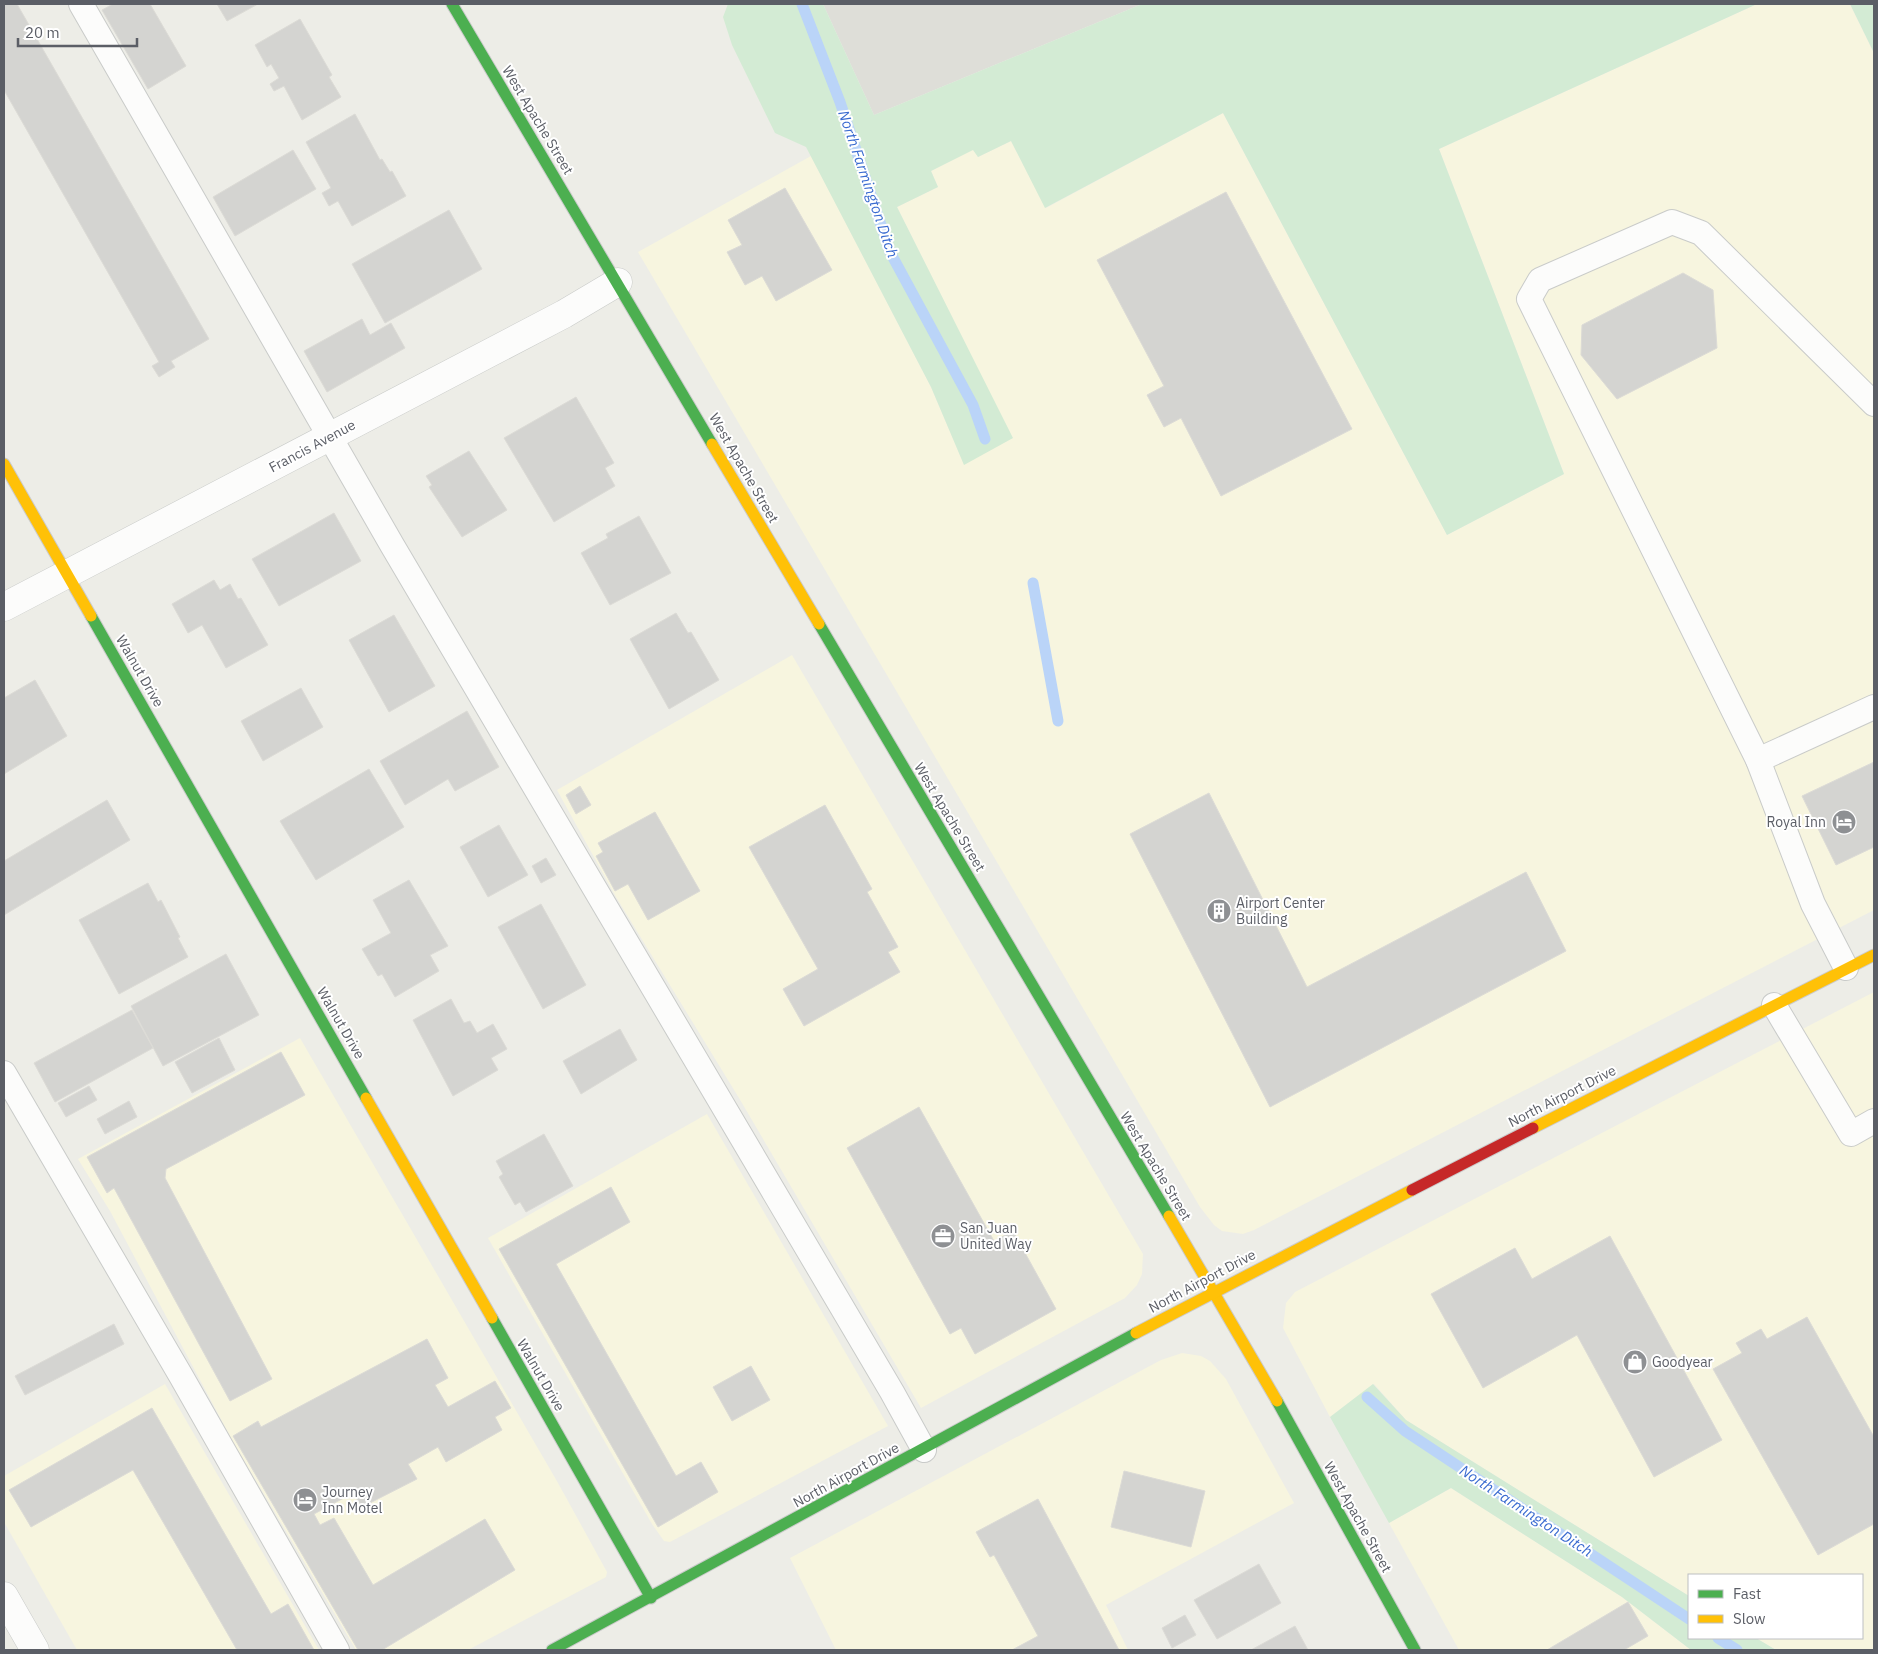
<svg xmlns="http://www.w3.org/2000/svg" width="1878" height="1654" font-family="'IBM Plex Sans',sans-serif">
  <rect width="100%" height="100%" fill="#edede7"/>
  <g fill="#f7f5df">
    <polygon points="1757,4 1850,4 1874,53 1874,910 1254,1230 1243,1234 1222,1231 1214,1225 1200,1207 638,252 811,156 931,387 964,464 1012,438 897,207 938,187 931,171 973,149 978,157 1011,141 1046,208 1223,113 1447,535 1564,474 1439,149"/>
    <polygon points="792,655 1143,1254 1142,1274 1137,1285 1125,1298 921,1408 739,1098 616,897 557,790"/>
    <polygon points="1874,992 1874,1650 1776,1650 1756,1638 1862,1638 1862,1575 1689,1575 1689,1596 1406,1420 1374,1384 1330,1417 1283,1328 1286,1303 1295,1292"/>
    <polygon points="300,1038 558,1483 607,1572 606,1577 468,1650 356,1650 232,1440 110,1211 78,1159"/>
    <polygon points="707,1114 888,1426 670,1542 664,1541 652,1524 488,1238"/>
    <polygon points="1182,1353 1201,1356 1210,1361 1226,1379 1294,1503 1106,1605 1128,1650 836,1650 790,1558 1161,1360"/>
    <polygon points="165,1384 319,1650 77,1650 4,1522 4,1476"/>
    <polygon points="1451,1488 1622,1597 1691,1650 1459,1650 1389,1523"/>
  </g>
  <polygon fill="#deded8" points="823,4 1142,4 874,115"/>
  <g fill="#d3ebd4">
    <polygon points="728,4 823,4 874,115 1142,4 1757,4 1439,149 1564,474 1447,535 1223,113 1045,208 1011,141 978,157 973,150 931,171 938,187 897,207 1013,438 964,465 931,387 806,147 775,133 732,45 723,17"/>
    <polygon points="1850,4 1874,4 1874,53"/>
    <polygon points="1373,1384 1406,1420 1689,1596 1689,1638 1756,1638 1776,1650 1691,1650 1622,1597 1451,1488 1389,1523 1330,1417"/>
  </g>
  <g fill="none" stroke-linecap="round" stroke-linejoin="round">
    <g stroke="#bad4f8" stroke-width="11">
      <polyline points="802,4 840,102 890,252 973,405 985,439"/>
      <polyline points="1033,583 1058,721"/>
      <polyline points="1367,1397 1405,1431 1689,1619"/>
      <polyline points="1718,1638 1737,1650"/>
    </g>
  </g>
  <g fill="#d4d4d1" stroke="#dcdbd6">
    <polygon points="4,4 17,4 209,339 171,361 175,367 159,377 152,366 159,362 4,90"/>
    <polygon points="113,4 150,4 186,66 148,89 102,10"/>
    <polygon points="217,4 258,4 227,21"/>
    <polygon points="300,19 332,75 329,77 341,97 302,120 284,86 274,91 270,84 279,78 271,64 267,67 255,45"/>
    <polygon points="355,114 380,160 382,159 390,172 392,171 406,196 352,226 338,201 329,206 322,193 331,188 306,142"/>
    <polygon points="293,150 316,189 235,236 213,197"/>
    <polygon points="785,188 832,270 776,301 762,276 745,285 727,252 742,245 728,220"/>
    <polygon points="1226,192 1352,429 1221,496 1181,418 1164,427 1147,395 1164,386 1097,260"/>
    <polygon points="449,210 482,269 385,323 352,264"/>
    <polygon points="1683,273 1713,290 1717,348 1617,399 1581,355 1582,325"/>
    <polygon points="362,319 370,335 391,323 405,348 327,392 304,351"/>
    <polygon points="576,397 614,463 605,468 615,486 554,522 504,438"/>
    <polygon points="469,451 507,510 462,537 429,487 432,485 426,476"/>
    <polygon points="334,513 361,561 279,606 252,559"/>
    <polygon points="639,516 671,573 610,605 581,553 608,538 606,534"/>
    <polygon points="214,580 220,590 230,584 238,599 241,598 268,645 226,668 202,625 188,633 172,604"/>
    <polygon points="676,613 688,633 691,632 719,680 669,709 630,639"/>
    <polygon points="394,615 435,686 389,712 349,640"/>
    <polygon points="35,680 67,736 4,774 4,698"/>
    <polygon points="301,688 323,727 263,761 241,721"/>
    <polygon points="467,711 499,767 455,791 448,779 405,805 380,761"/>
    <polygon points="1874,762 1874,847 1836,865 1802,796"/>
    <polygon points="369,769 404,827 316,880 280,821"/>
    <polygon points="580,786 591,805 576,814 566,795"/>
    <polygon points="1209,793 1307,987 1526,872 1566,951 1270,1107 1130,834"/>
    <polygon points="107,800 130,840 4,915 4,861"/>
    <polygon points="825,805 872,889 867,892 898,947 888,952 900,972 804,1026 783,989 818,969 749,847"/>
    <polygon points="655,812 700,891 648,920 628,884 615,891 596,856 603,852 598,843"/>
    <polygon points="499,825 528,875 488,897 460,847"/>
    <polygon points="546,858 556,875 541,883 532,866"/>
    <polygon points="409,880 448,946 430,955 439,971 395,997 382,974 378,976 362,949 391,933 373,900"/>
    <polygon points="148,883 158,902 161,900 180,937 178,938 188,957 119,994 79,920"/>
    <polygon points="541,904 586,985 543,1009 498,927"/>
    <polygon points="226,954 259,1015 163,1066 131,1006"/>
    <polygon points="451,999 464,1023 470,1021 477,1033 493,1024 507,1049 491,1058 498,1070 453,1096 413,1020"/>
    <polygon points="132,1010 153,1048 55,1102 34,1063"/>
    <polygon points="620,1029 637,1060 581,1094 563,1061"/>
    <polygon points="219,1038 235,1070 192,1093 175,1062"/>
    <polygon points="281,1052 305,1095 166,1169 165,1178 272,1379 230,1401 114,1188 107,1193 87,1157"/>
    <polygon points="89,1086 97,1100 66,1117 58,1103"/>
    <polygon points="129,1101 137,1117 105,1134 97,1119"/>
    <polygon points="919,1107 994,1241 1013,1231 1056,1309 975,1354 961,1328 950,1334 847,1148"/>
    <polygon points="544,1134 573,1186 526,1212 520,1202 515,1205 499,1177 503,1174 496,1161"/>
    <polygon points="611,1187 630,1222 556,1264 676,1476 701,1462 718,1492 658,1527 499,1249"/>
    <polygon points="1610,1236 1722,1440 1654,1477 1577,1335 1483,1388 1431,1294 1515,1248 1532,1279"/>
    <polygon points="1807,1317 1874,1437 1874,1524 1818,1555 1713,1369 1742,1353 1736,1343 1761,1329 1767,1339"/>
    <polygon points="114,1324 124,1344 25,1395 15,1376"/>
    <polygon points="427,1339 448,1378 435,1385 448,1407 495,1381 511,1408 495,1417 502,1430 446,1462 438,1447 408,1464 417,1479 362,1507 353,1493 314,1514 320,1525 334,1518 373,1585 485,1519 515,1570 382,1650 358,1650 233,1436 258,1421 261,1427"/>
    <polygon points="751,1366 770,1400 732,1421 713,1387"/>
    <polygon points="152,1408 271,1614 288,1604 314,1650 237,1650 133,1470 31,1527 9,1490"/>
    <polygon points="1124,1471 1205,1491 1191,1547 1111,1527"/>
    <polygon points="1038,1499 1119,1650 1012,1650 1038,1636 994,1555 990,1557 976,1532"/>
    <polygon points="1259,1564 1281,1603 1217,1639 1194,1600"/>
    <polygon points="1628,1602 1648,1636 1624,1650 1547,1650"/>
    <polygon points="1185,1615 1196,1635 1172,1648 1162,1628"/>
    <polygon points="1295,1626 1308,1650 1251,1650"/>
  </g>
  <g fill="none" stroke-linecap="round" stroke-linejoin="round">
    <defs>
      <g id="lane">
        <polyline points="81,4 392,545 892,1392 924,1450"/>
        <polyline points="1758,760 1874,707"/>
        <polyline points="1846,968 1813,904 1758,760 1529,299 1540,280 1672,222 1701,233 1874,404"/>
        <polyline points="1774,1005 1851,1134 1874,1121"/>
        <polyline points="4,1073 181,1376 337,1650"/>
      </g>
      <g id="street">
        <polyline points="4,607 564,314 618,282"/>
        <polyline points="4,1596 35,1650"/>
      </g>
      <g id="fast">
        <polyline points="452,4 712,444"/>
        <polyline points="91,616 366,1098"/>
        <polyline points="819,624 1169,1216"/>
        <polyline points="492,1318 651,1598"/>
        <polyline points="1277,1401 1415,1650"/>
        <polyline points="552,1650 1136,1333"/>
      </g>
      <g id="slow">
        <polyline points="712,444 819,624"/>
        <polyline points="4,464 91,616"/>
        <polyline points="366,1098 492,1318"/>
        <polyline points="1533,1128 1874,955"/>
        <polyline points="1169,1216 1277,1401"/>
        <polyline points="1136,1333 1412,1190"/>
      </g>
      <polyline id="jam" points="1412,1190 1533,1128"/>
    </defs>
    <use href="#lane" stroke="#c9cbc9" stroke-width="26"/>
    <use href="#street" stroke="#c9cbc9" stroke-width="29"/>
    <use href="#fast" stroke="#cbcbcb" stroke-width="13"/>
    <use href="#slow" stroke="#cbcbcb" stroke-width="13"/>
    <use href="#jam" stroke="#cbcbcb" stroke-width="13"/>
    <use href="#lane" stroke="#fcfcfb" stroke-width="24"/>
    <use href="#street" stroke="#fcfcfb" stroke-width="28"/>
    <use href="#fast" stroke="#4caf50" stroke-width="11"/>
    <use href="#slow" stroke="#ffc107" stroke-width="11"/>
    <use href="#jam" stroke="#c62828" stroke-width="11"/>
  </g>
  <defs>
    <symbol id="hotel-disc" viewBox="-11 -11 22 22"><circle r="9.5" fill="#8e9093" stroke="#fff"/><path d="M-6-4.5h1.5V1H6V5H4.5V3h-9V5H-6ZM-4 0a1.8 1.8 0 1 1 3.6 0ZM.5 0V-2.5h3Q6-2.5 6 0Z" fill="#fff"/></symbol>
    <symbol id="building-disc" viewBox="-11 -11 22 22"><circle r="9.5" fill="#8e9093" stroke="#fff"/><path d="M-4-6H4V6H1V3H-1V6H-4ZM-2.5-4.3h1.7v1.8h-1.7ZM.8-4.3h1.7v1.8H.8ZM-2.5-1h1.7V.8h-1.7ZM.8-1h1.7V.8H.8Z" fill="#fff"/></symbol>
    <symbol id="office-disc" viewBox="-11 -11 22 22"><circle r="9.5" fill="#8e9093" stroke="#fff"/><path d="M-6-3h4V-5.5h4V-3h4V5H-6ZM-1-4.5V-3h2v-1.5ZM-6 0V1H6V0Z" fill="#fff"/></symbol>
    <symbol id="shop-disc" viewBox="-11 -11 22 22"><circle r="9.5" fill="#8e9093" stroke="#fff"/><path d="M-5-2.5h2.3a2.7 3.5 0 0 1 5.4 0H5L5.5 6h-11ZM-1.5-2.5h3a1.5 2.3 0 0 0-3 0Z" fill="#fff"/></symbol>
  </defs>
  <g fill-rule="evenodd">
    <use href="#hotel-disc" x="1830" y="808" width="28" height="28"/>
    <use href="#building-disc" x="1205" y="897" width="28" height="28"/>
    <use href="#office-disc" x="929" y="1222" width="28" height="28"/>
    <use href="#shop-disc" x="1621" y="1348" width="28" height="28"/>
    <use href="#hotel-disc" x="291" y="1486" width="28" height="28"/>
  </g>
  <g text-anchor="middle" stroke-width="4" stroke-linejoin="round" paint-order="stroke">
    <g font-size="14" fill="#5b5e66" stroke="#fff">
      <text transform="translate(538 120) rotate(59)" y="5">West Apache Street</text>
      <text transform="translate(312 446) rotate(-28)" y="5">Francis Avenue</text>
      <text transform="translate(744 468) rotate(60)" y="5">West Apache Street</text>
      <text transform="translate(140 671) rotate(60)" y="5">Walnut Drive</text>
      <text transform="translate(950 817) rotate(59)" y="5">West Apache Street</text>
      <text transform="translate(341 1023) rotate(60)" y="5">Walnut Drive</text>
      <text transform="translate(1562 1096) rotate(-27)" y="5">North Airport Drive</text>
      <text transform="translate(1156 1166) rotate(59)" y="5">West Apache Street</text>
      <text transform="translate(1202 1281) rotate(-28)" y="5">North Airport Drive</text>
      <text transform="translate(541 1375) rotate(60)" y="5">Walnut Drive</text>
      <text transform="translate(846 1475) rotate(-29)" y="5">North Airport Drive</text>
      <text transform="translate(1358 1517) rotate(61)" y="5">West Apache Street</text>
    </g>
    <g font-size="14" fill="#5b5e66" stroke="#fff" text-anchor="start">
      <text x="1826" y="827" text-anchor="end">Royal Inn</text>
      <text x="1236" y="908">Airport Center<tspan x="1236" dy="16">Building</tspan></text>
      <text x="960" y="1233">San Juan<tspan x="960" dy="16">United Way</tspan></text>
      <text x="1652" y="1367">Goodyear</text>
      <text x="322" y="1497">Journey<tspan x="322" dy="16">Inn Motel</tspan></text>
    </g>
    <g font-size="15" font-style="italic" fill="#3a6bd0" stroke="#fff">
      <text transform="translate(868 184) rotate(71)" y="5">North Farmington Ditch</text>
      <text transform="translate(1526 1511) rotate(33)" y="5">North Farmington Ditch</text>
    </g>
  </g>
  <rect width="1878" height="1654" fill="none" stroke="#5b5e66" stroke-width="10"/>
  <rect x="1688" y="1574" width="175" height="65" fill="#ffffff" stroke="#bdbfc2"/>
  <rect x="1698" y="1590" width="25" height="8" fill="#4caf50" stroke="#bdbfc2"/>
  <text x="1733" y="1599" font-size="15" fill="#5b5e66">Fast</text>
  <rect x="1698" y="1615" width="25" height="8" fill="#ffc107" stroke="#bdbfc2"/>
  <text x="1733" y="1624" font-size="15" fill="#5b5e66">Slow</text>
  <path d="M18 38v8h119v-8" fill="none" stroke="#5b5e66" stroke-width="2.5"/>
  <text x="25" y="38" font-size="15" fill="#5b5e66" stroke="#ffffff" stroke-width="4" paint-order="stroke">20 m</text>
</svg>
